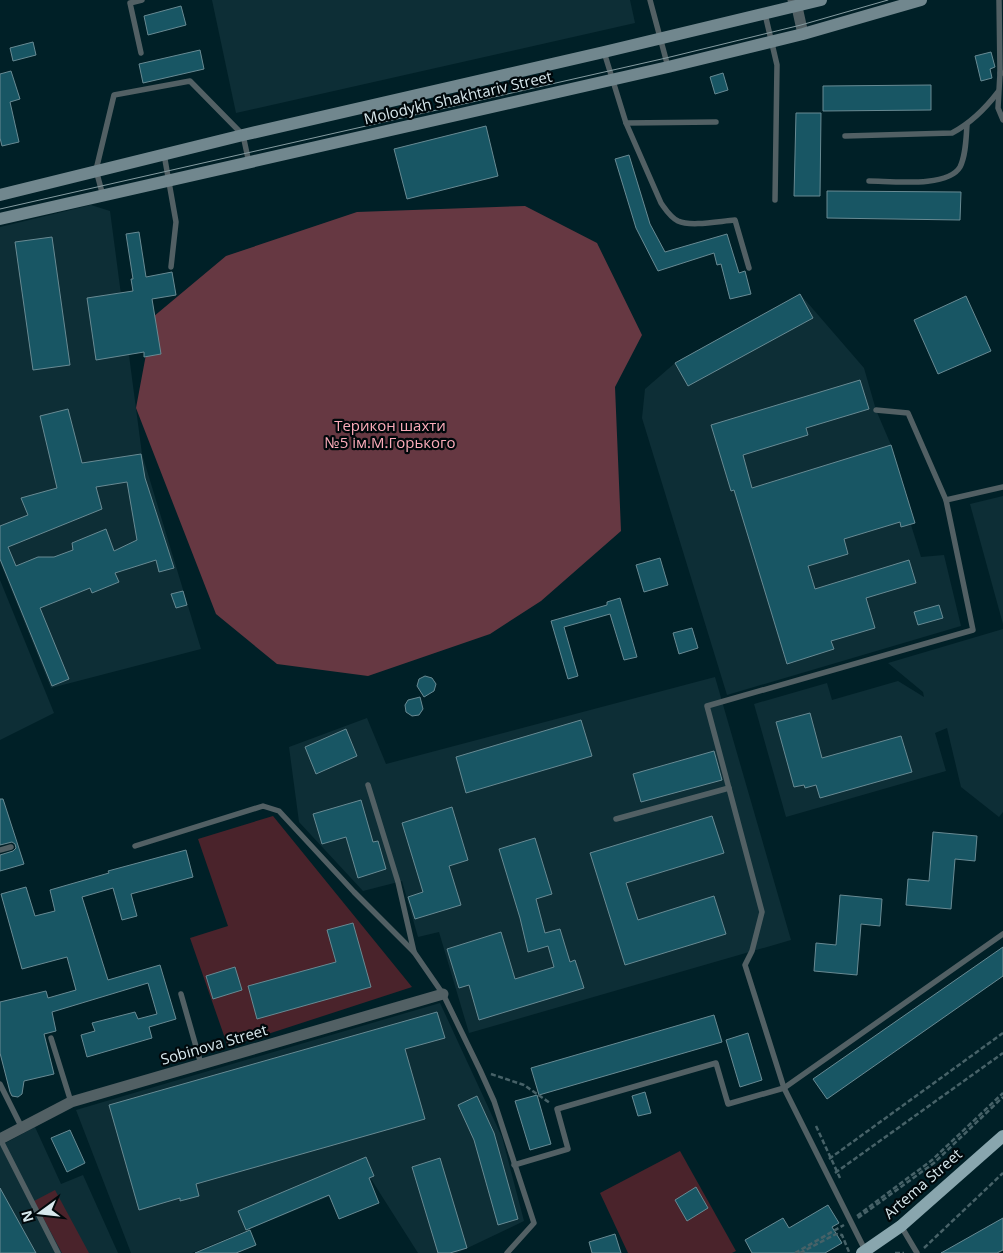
<svg xmlns="http://www.w3.org/2000/svg" width="1003" height="1253" font-family="'Open Sans',sans-serif">
  <rect width="100%" height="100%" fill="#002027"/>
  <g fill="#0d2e36">
    <polygon points="212,0 630,0 635,23 236,113"/>
    <polygon points="91,205 110,211 142,454 201,649 51,688 0,562 0,227"/>
    <polygon points="800,294 864,368 876,410 891,445 915,523 911,525 921,557 944,555 961,626 727,695 642,418 645,389 675,363"/>
    <polygon points="1003,496 1003,624 970,504"/>
    <polygon points="0,580 54,713 0,740"/>
    <polygon points="1003,629 1003,812 999,817 961,787 947,728 935,733 946,771 786,817 754,704 827,683 832,700 898,681 924,697 923,692 888,663"/>
    <polygon points="715,677 791,940 469,1033 439,932 418,937 402,881 363,891 299,822 289,747 367,718 386,764"/>
    <polygon points="440,1003 502,1137 524,1221 457,1253 418,1253 371,1179 192,1253 131,1253 76,1110"/>
    <polygon points="35,1127 61,1184 83,1175 118,1253 0,1253 0,1146"/>
  </g>
  <g fill="#4a232b">
    <polygon points="273,816 412,987 228,1047 190,938 228,926 198,839"/>
    <polygon points="680,1151 736,1251 732,1253 628,1253 600,1193"/>
    <polygon points="55,1190 89,1253 62,1253 34,1201"/>
  </g>
  <polygon fill="#663842" points="525,206 597,243 642,335 615,387 621,531 541,601 490,634 368,676 277,664 216,614 136,408 153,317 226,256 357,212"/>
  <g fill="#185664" stroke="#688a93" fill-rule="evenodd">
    <polygon points="181,6 186,25 148,35 144,16"/>
    <polygon points="33,42 36,55 13,61 10,48"/>
    <polygon points="200,50 204,69 143,83 139,64"/>
    <polygon points="991,52 995,67 990,69 992,78 981,81 975,56"/>
    <polygon points="11,71 20,99 10,102 19,142 2,146 0,138 0,74"/>
    <polygon points="723,73 728,90 715,94 710,77"/>
    <polygon points="931,85 931,110 823,111 823,86"/>
    <polygon points="796,113 821,113 820,196 794,196"/>
    <polygon points="486,126 498,176 407,199 394,149"/>
    <polygon points="629,155 650,224 665,252 727,234 739,273 745,271 751,294 730,299 721,264 717,265 714,253 658,271 636,228 615,159"/>
    <polygon points="827,191 961,192 960,220 827,218"/>
    <polygon points="139,232 146,277 172,272 176,295 152,299 161,354 144,357 144,352 96,360 87,298 133,291 131,279 133,279 126,234"/>
    <polygon points="52,237 70,365 33,370 15,242"/>
    <polygon points="800,294 813,318 688,386 675,363"/>
    <polygon points="966,296 991,351 938,374 914,320"/>
    <polygon points="860,380 869,409 806,428 808,435 743,455 752,488 891,445 915,523 901,527 900,522 844,539 848,554 808,566 815,589 909,560 916,583 866,598 875,628 831,641 834,649 787,664 734,490 731,491 711,425"/>
    <path d="M68,409L82,463L141,454L145,478L174,568L159,572L156,560L115,573L119,582L92,593L90,588L40,608L69,679L52,686L0,559V526L28,515L21,498L57,488L40,416ZM127,482L137,540L114,551L106,529L72,543L73,550L54,557H38L16,566L8,547L102,509L96,487Z"/>
    <polygon points="660,558 668,585 644,592 636,565"/>
    <polygon points="183,591 187,605 176,608 171,594"/>
    <polygon points="620,598 637,657 624,660 610,614 564,627 578,676 568,679 551,621 607,605 607,602"/>
    <polygon points="939,605 943,618 918,625 914,612"/>
    <polygon points="692,628 698,648 679,654 673,633"/>
    <polygon points="425,676 432,678 436,684 434,691 424,697 417,686 419,679"/>
    <polygon points="420,697 423,709 419,715 412,716 406,712 405,705 408,700"/>
    <polygon points="810,713 822,758 901,736 912,772 820,798 816,785 805,788 804,785 794,787 776,722"/>
    <polygon points="581,720 592,756 466,793 456,757"/>
    <polygon points="346,729 357,756 316,774 305,747"/>
    <polygon points="714,751 722,780 641,802 633,774"/>
    <polygon points="0,799 3,799 24,864 0,871 0,855 13,851 16,848 15,844 12,842 0,845"/>
    <polygon points="361,800 373,842 378,841 386,869 358,878 346,837 322,844 313,814"/>
    <polygon points="452,807 468,860 449,866 461,905 415,919 408,897 423,892 402,823"/>
    <polygon points="712,816 724,853 626,883 638,920 714,896 726,934 625,965 590,853"/>
    <polygon points="933,832 977,836 975,861 955,859 951,909 906,905 908,879 929,881"/>
    <polygon points="535,838 552,894 536,899 545,933 560,929 570,962 575,960 584,988 479,1020 469,985 459,988 447,949 501,932 515,979 554,967 548,946 528,952 520,918 499,849"/>
    <polygon points="186,850 193,877 131,894 137,916 122,920 113,888 82,897 108,980 160,965 176,1019 149,1027 152,1038 87,1057 81,1035 95,1031 92,1023 135,1012 138,1019 157,1014 148,983 52,1012 56,1031 44,1034 54,1074 24,1081 22,1094 18,1097 12,1096 10,1092 0,1053 0,1002 46,991 48,998 76,990 67,957 22,969 1,894 26,887 35,916 55,911 50,890 109,873 108,871"/>
    <polygon points="840,895 882,899 880,926 861,924 857,975 814,971 816,943 836,945"/>
    <polygon points="353,923 371,987 257,1019 248,986 336,962 327,930"/>
    <polygon points="1003,947 1003,976 827,1099 813,1079"/>
    <polygon points="235,967 242,990 213,999 206,976"/>
    <polygon points="437,1012 445,1038 405,1049 425,1119 196,1184 199,1196 180,1201 180,1198 139,1210 109,1105"/>
    <polygon points="714,1015 722,1042 539,1095 531,1068"/>
    <polygon points="748,1033 762,1080 740,1087 726,1040"/>
    <polygon points="645,1092 651,1113 638,1116 632,1096"/>
    <polygon points="537,1095 551,1144 530,1150 515,1101"/>
    <polygon points="477,1096 494,1133 518,1219 498,1225 474,1140 458,1105"/>
    <polygon points="70,1130 85,1163 67,1172 51,1138"/>
    <polygon points="366,1157 374,1176 369,1178 379,1203 339,1219 329,1195 246,1230 238,1211"/>
    <polygon points="440,1158 467,1248 450,1253 438,1253 412,1167"/>
    <polygon points="696,1187 708,1208 687,1221 675,1200"/>
    <polygon points="0,1188 36,1253 0,1253"/>
    <polygon points="828,1205 839,1223 832,1227 842,1243 825,1253 752,1253 745,1240 783,1218 789,1228"/>
    <polygon points="1003,1218 1003,1250 997,1253 941,1253"/>
    <polygon points="250,1230 256,1245 236,1253 195,1253"/>
    <polygon points="615,1234 621,1253 592,1253 589,1242"/>
  </g>
  <g fill="none" stroke-linecap="round" stroke-linejoin="round">
    <g stroke="#476268" stroke-width="2.5" stroke-dasharray="5 2.5" stroke-linecap="butt">
      <polyline points="491,1074 524,1085 550,1103"/>
      <polyline points="816,1126 840,1178"/>
      <polyline points="829,1159 1003,1033"/>
      <polyline points="835,1173 1003,1053"/>
      <polyline points="857,1216 932,1160 1003,1093"/>
      <polyline points="858,1218 934,1163 1003,1097"/>
      <polyline points="924,1248 1003,1173"/>
      <polyline points="795,1253 844,1225"/>
      <polyline points="800,1253 836,1234 842,1235 849,1252"/>
      <polyline points="895,1253 904,1253"/>
    </g>
    <g stroke="#526064" stroke-width="5.5">
      <polyline points="650,0 668,67"/>
      <polyline points="999,0 1000,73"/>
      <polyline points="765,14 777,65 775,200"/>
      <polyline points="604,52 626,123 716,122"/>
      <polyline points="141,53 130,3 142,0"/>
      <polyline points="1002,73 1000,73 998,108 1003,120"/>
      <path d="M626,123L661,203C666,210 670,217 678,221C691,227 720,221 735,220L749,268"/>
      <path d="M845,136L952,133C971,123 985,109 998,92"/>
      <polyline points="164,154 176,222 171,267"/>
      <path d="M869,181C891,181 948,188 960,167C966,155 966,138 967,125"/>
      <polyline points="103,196 96,170 114,95 190,81 243,135 249,163"/>
      <polyline points="946,500 1003,487"/>
      <polyline points="368,785 398,882 414,952 443,994 480,1070 494,1101 534,1223 507,1253"/>
      <polyline points="616,819 729,788"/>
      <polyline points="135,846 263,806 279,811 354,892 414,952"/>
      <polyline points="0,850 11,847"/>
      <polyline points="181,994 201,1064"/>
      <polyline points="51,1038 71,1102"/>
      <polyline points="0,1084 22,1128"/>
      <polyline points="0,1139 58,1253"/>
      <polyline points="514,1165 568,1149 557,1109 716,1063 728,1104 784,1088 1003,934"/>
      <polyline points="901,1226 917,1253"/>
      <polyline points="865,1250 784,1088 745,965 752,951 762,912 707,706 973,630 946,500 908,413 876,410"/>
    </g>
    <g stroke="#526064" stroke-width="11">
      <polyline points="793,0 797,7 803,34"/>
      <polyline points="0,1139 71,1102 443,994"/>
    </g>
    <g stroke="#71878e" stroke-width="12">
      <polyline points="0,195 243,135 604,52 821,0"/>
      <polyline points="0,219 668,67 803,34 921,0"/>
    </g>
    <polyline stroke="#89a6ae" stroke-width="12" points="862,1253 901,1226 1003,1136"/>
    <polyline stroke="#859ca1" stroke-width="1" points="0,209 666,58 801,25 888,0"/>
  </g>
  <g text-anchor="middle" stroke-width="4.5" stroke-linejoin="round" paint-order="stroke">
    <g font-size="15" fill="#d7e8ed" stroke="#00080b">
      <text transform="translate(458 98) rotate(-13)" y="5">Molodykh Shakhtariv Street</text>
      <text transform="translate(214 1045) rotate(-16)" y="5">Sobinova Street</text>
      <text transform="translate(923 1184) rotate(-41)" y="5">Artema Street</text>
    </g>
    <g font-size="15" fill="#fcacba" stroke="#00080b">
      <text x="390" y="431">Терикон шахти<tspan x="390" dy="17">№5 ім.М.Горького</tspan></text>
    </g>
  </g>
  <g transform="translate(40 1213) rotate(255)" stroke="#00080b" stroke-width="4" paint-order="stroke">
  <path d="M0-4L9 19L0 12L-9 19Z" fill="#d7e8ed"/>
  <text y="-8" font-size="14" font-weight="bold" text-anchor="middle" fill="#d7e8ed">N</text>
  </g>
</svg>
